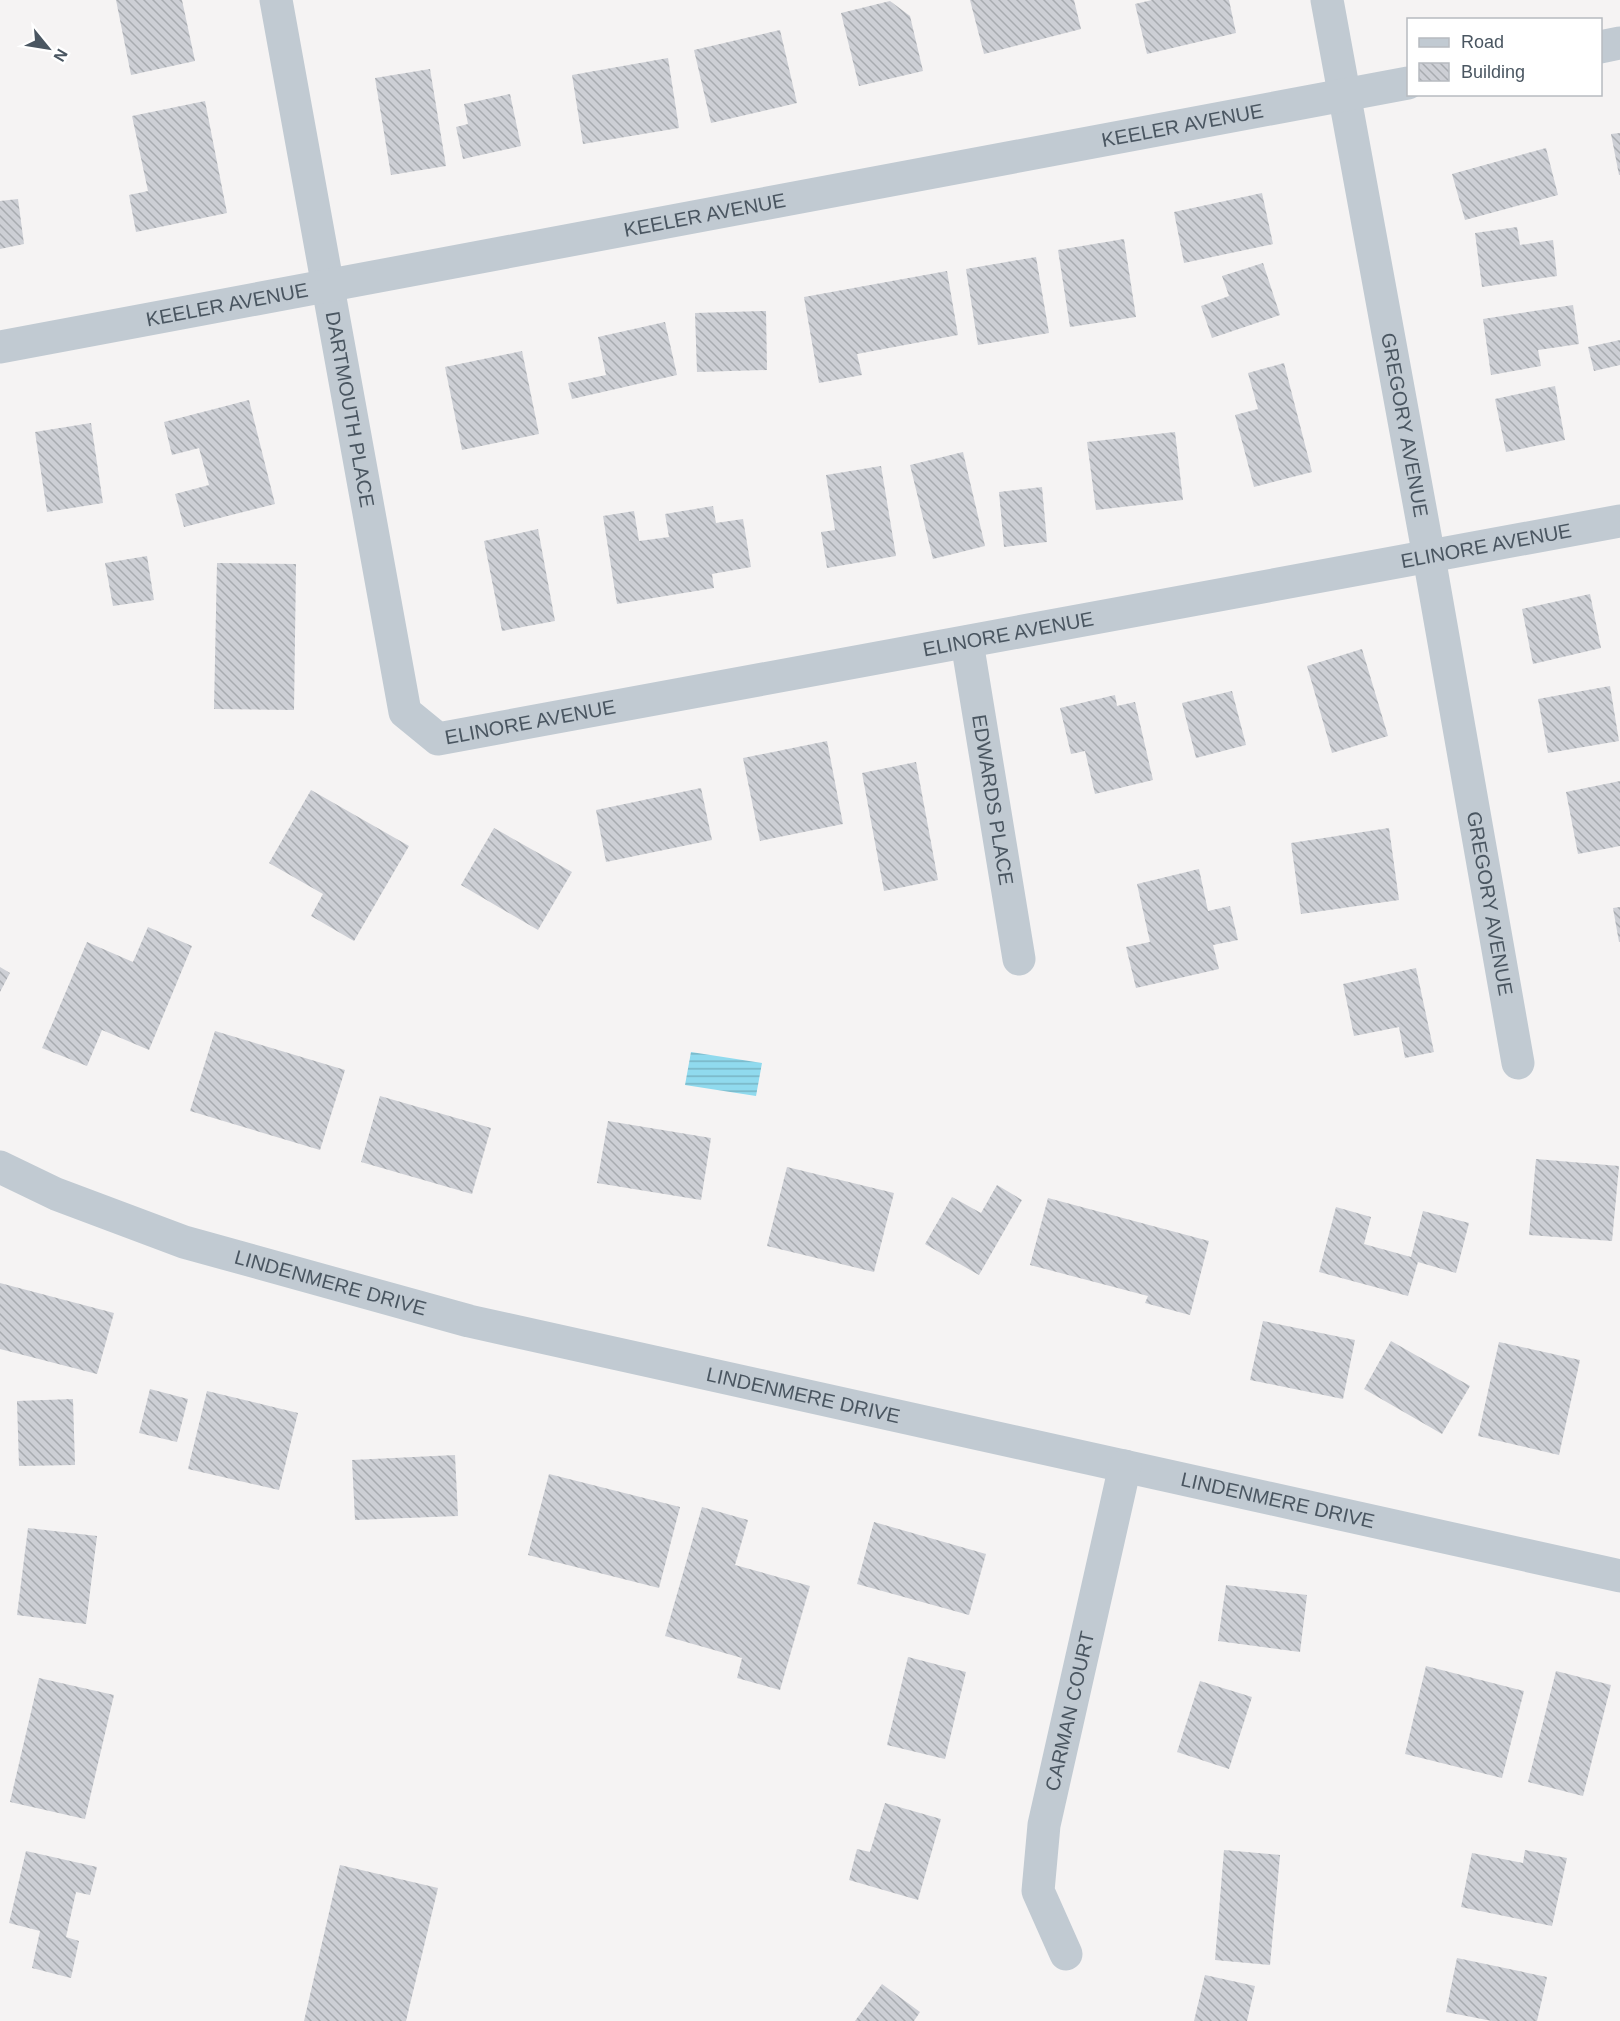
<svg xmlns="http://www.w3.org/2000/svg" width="1620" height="2021" font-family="Helvetica,sans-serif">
  <defs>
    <pattern id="water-rules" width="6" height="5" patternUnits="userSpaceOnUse" patternTransform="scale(1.5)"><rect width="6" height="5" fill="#90daee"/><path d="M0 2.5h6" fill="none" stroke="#78b4c4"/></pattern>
    <pattern id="building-back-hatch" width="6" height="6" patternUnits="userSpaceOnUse" patternTransform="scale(1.5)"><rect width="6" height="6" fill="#cdcfd5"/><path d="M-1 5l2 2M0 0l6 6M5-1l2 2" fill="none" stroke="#a8abb0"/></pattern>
  </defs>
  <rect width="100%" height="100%" fill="#f5f3f3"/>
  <polygon fill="url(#water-rules)" points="691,1052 762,1063 756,1096 685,1085"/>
  <g fill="url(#building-back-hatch)">
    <polygon points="116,0 182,0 195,61 131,75"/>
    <polygon points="970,0 1074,0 1081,29 984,54"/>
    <polygon points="1152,0 1229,0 1236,33 1147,54 1135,4"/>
    <polygon points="890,1 910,16 923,71 859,86 841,13"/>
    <polygon points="780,30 797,103 711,123 694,50"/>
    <polygon points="668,58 679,128 583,144 572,75"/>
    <polygon points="430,69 446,166 391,175 375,78"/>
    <polygon points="510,94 521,146 463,159 456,127 468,124 464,104"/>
    <polygon points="205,101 227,213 136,232 129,195 148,191 132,116"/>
    <polygon points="1620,133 1620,175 1619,175 1611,134"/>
    <polygon points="1546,148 1558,195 1465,220 1452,174"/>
    <polygon points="1262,193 1273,244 1184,263 1174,212"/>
    <polygon points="18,199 24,244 0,249 0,201"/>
    <polygon points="1517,227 1520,245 1553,240 1557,276 1482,287 1475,233"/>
    <polygon points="1124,239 1136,317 1070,327 1058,250"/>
    <polygon points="1036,257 1049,333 978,345 966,269"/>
    <polygon points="1263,263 1280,315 1212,338 1201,306 1229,296 1222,276"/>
    <polygon points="947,271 958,335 857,354 862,375 819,383 804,297"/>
    <polygon points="1573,305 1579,344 1538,350 1541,366 1491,375 1483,319"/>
    <polygon points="766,311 767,370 697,372 695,313"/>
    <polygon points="665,322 677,375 572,399 568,383 606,375 598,337"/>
    <polygon points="1620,340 1620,365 1594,371 1588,347"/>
    <polygon points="522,351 539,434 462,450 445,367"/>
    <polygon points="1284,363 1312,472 1254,487 1235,415 1258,409 1248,373"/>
    <polygon points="1555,386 1565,440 1506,452 1495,399"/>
    <polygon points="249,400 275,504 184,527 175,494 209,485 199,448 172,455 164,422"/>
    <polygon points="91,423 103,503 47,512 35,432"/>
    <polygon points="1175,432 1183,500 1096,510 1087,442"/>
    <polygon points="963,452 985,546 933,559 910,465"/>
    <polygon points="881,466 896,556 827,568 821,532 835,530 826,475"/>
    <polygon points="1042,487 1047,542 1004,547 999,492"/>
    <polygon points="713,506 716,523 743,519 751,567 712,574 714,588 617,604 603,516 634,511 639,541 669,537 665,514"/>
    <polygon points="538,529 555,621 502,631 484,541"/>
    <polygon points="147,556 154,600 113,606 105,563"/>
    <polygon points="217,563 296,564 294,710 214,709"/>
    <polygon points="1590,594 1601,648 1533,664 1522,609"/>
    <polygon points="1362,649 1388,736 1332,753 1307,666"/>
    <polygon points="1610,686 1619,741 1548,753 1538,699"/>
    <polygon points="1232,691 1246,745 1196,758 1182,703"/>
    <polygon points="1115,695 1117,706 1135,702 1153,780 1095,794 1085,751 1071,754 1060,708"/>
    <polygon points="827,741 843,824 760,841 743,758"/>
    <polygon points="916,762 938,880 884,891 862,773"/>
    <polygon points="1620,781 1620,846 1578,854 1566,792"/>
    <polygon points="701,788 712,840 606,862 596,810"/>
    <polygon points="311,790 409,846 354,941 311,916 323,894 269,863"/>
    <polygon points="494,828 572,872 538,930 461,885"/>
    <polygon points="1389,828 1399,900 1301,914 1291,843"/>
    <polygon points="1199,869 1208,911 1230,906 1238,940 1213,945 1219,969 1136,988 1126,947 1150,942 1137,884"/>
    <polygon points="1620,907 1620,942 1619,942 1613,908"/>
    <polygon points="148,927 192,946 149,1050 102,1030 87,1066 42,1048 87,942 133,962"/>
    <polygon points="0,967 10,973 0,992"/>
    <polygon points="1416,968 1434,1052 1405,1058 1399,1027 1354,1036 1343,984"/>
    <polygon points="215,1031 345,1070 320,1150 190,1111"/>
    <polygon points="380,1096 491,1128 472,1194 361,1162"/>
    <polygon points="608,1121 711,1138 701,1200 597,1183"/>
    <polygon points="1536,1159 1619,1166 1612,1241 1529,1235"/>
    <polygon points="787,1167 894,1193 874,1272 767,1246"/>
    <polygon points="997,1185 1022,1200 979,1275 925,1244 952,1197 981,1213"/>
    <polygon points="1048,1198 1209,1241 1190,1315 1145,1303 1148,1296 1030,1265"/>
    <polygon points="1336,1207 1371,1217 1364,1244 1411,1257 1423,1211 1469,1223 1456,1273 1418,1262 1408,1296 1319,1272"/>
    <polygon points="0,1283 114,1313 97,1374 0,1349"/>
    <polygon points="1263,1321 1355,1340 1343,1399 1250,1380"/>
    <polygon points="1391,1341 1470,1386 1442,1434 1364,1389"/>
    <polygon points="1499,1342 1580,1360 1559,1455 1478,1436"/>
    <polygon points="150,1389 188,1399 177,1442 139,1433"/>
    <polygon points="207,1391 298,1413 279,1490 188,1469"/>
    <polygon points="73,1399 75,1465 19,1466 17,1401"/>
    <polygon points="455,1455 458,1516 355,1520 352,1460"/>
    <polygon points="549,1474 680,1507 659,1588 528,1555"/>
    <polygon points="702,1507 748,1520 735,1565 810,1586 780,1690 737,1678 742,1658 665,1636"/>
    <polygon points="874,1522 986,1554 969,1615 857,1584"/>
    <polygon points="28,1528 97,1536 86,1624 17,1615"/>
    <polygon points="1226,1585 1307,1595 1300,1652 1218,1641"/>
    <polygon points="908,1657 966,1672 945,1759 887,1745"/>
    <polygon points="1426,1666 1524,1691 1502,1778 1405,1754"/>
    <polygon points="1556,1671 1611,1685 1583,1796 1528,1782"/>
    <polygon points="39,1678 114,1695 85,1819 10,1802"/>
    <polygon points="1200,1681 1252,1697 1229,1769 1177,1752"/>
    <polygon points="885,1803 941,1819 918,1900 849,1880 857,1849 870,1852"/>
    <polygon points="1224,1850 1280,1855 1270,1965 1215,1960"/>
    <polygon points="1525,1850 1567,1858 1552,1926 1461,1907 1472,1853 1523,1863"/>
    <polygon points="26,1851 97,1867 90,1895 76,1892 66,1937 79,1941 71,1978 32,1968 40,1931 9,1923"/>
    <polygon points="340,1865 438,1888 406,2021 304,2021"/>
    <polygon points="1457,1958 1547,1977 1537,2021 1492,2021 1446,2012"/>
    <polygon points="1205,1975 1255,1986 1247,2021 1194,2021"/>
    <polygon points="882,1984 920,2012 914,2021 855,2021"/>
  </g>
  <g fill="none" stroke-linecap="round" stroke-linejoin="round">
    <g stroke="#c1cad2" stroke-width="33">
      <path id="s1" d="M276,0L405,712L438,739L1620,521"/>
      <path id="s2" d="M1327,0L1429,557L1518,1063"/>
      <polyline points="1600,47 1620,43"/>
      <path id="s3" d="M0,347L1408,83"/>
      <path id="s4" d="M967,642L1019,959"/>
      <path id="s5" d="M0,1167L56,1194L184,1242L469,1321L1620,1576"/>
      <path id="s6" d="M1066,1954L1038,1891L1044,1825L1125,1466"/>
    </g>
  </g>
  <g text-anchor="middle" stroke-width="4.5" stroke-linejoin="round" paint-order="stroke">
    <g font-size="20" fill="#4a5661" stroke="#fff">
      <text dy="7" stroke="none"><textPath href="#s3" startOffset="1203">KEELER AVENUE</textPath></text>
      <text dy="7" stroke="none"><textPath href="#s3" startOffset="717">KEELER AVENUE</textPath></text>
      <text dy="7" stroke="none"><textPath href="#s3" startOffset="231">KEELER AVENUE</textPath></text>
      <text dy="7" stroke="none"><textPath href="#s1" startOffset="416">DARTMOUTH PLACE</textPath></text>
      <text dy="7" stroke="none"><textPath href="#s2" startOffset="432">GREGORY AVENUE</textPath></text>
      <text dy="7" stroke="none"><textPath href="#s1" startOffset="1832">ELINORE AVENUE</textPath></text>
      <text dy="7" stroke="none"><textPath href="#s1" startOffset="1346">ELINORE AVENUE</textPath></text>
      <text dy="7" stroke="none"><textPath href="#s1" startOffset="860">ELINORE AVENUE</textPath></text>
      <text dy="7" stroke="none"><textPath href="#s4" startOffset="160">EDWARDS PLACE</textPath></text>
      <text dy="7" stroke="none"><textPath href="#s2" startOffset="918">GREGORY AVENUE</textPath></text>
      <text dy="7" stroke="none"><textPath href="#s5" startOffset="351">LINDENMERE DRIVE</textPath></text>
      <text dy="7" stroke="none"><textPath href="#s5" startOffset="837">LINDENMERE DRIVE</textPath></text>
      <text dy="7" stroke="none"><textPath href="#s5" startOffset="1323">LINDENMERE DRIVE</textPath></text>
      <text dy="7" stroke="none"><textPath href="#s6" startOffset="252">CARMAN COURT</textPath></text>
    </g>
  </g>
  <rect x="1407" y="18" width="195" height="78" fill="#ffffff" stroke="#b7bbc0" stroke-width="1.5"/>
  <rect x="1419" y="38" width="30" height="9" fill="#c1cad2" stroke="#b7bbc0" stroke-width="1.5"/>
  <text x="1461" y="48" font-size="18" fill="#4a5661">Road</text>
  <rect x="1419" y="63" width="30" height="18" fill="url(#building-back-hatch)" stroke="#b7bbc0" stroke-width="1.5"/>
  <text x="1461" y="78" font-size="18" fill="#4a5661">Building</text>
  <g transform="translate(48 48) rotate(120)" stroke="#ffffff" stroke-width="4.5" paint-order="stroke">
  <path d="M0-4.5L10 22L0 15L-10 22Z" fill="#4a5661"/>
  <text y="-9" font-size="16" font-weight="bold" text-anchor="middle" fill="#4a5661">N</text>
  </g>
</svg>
